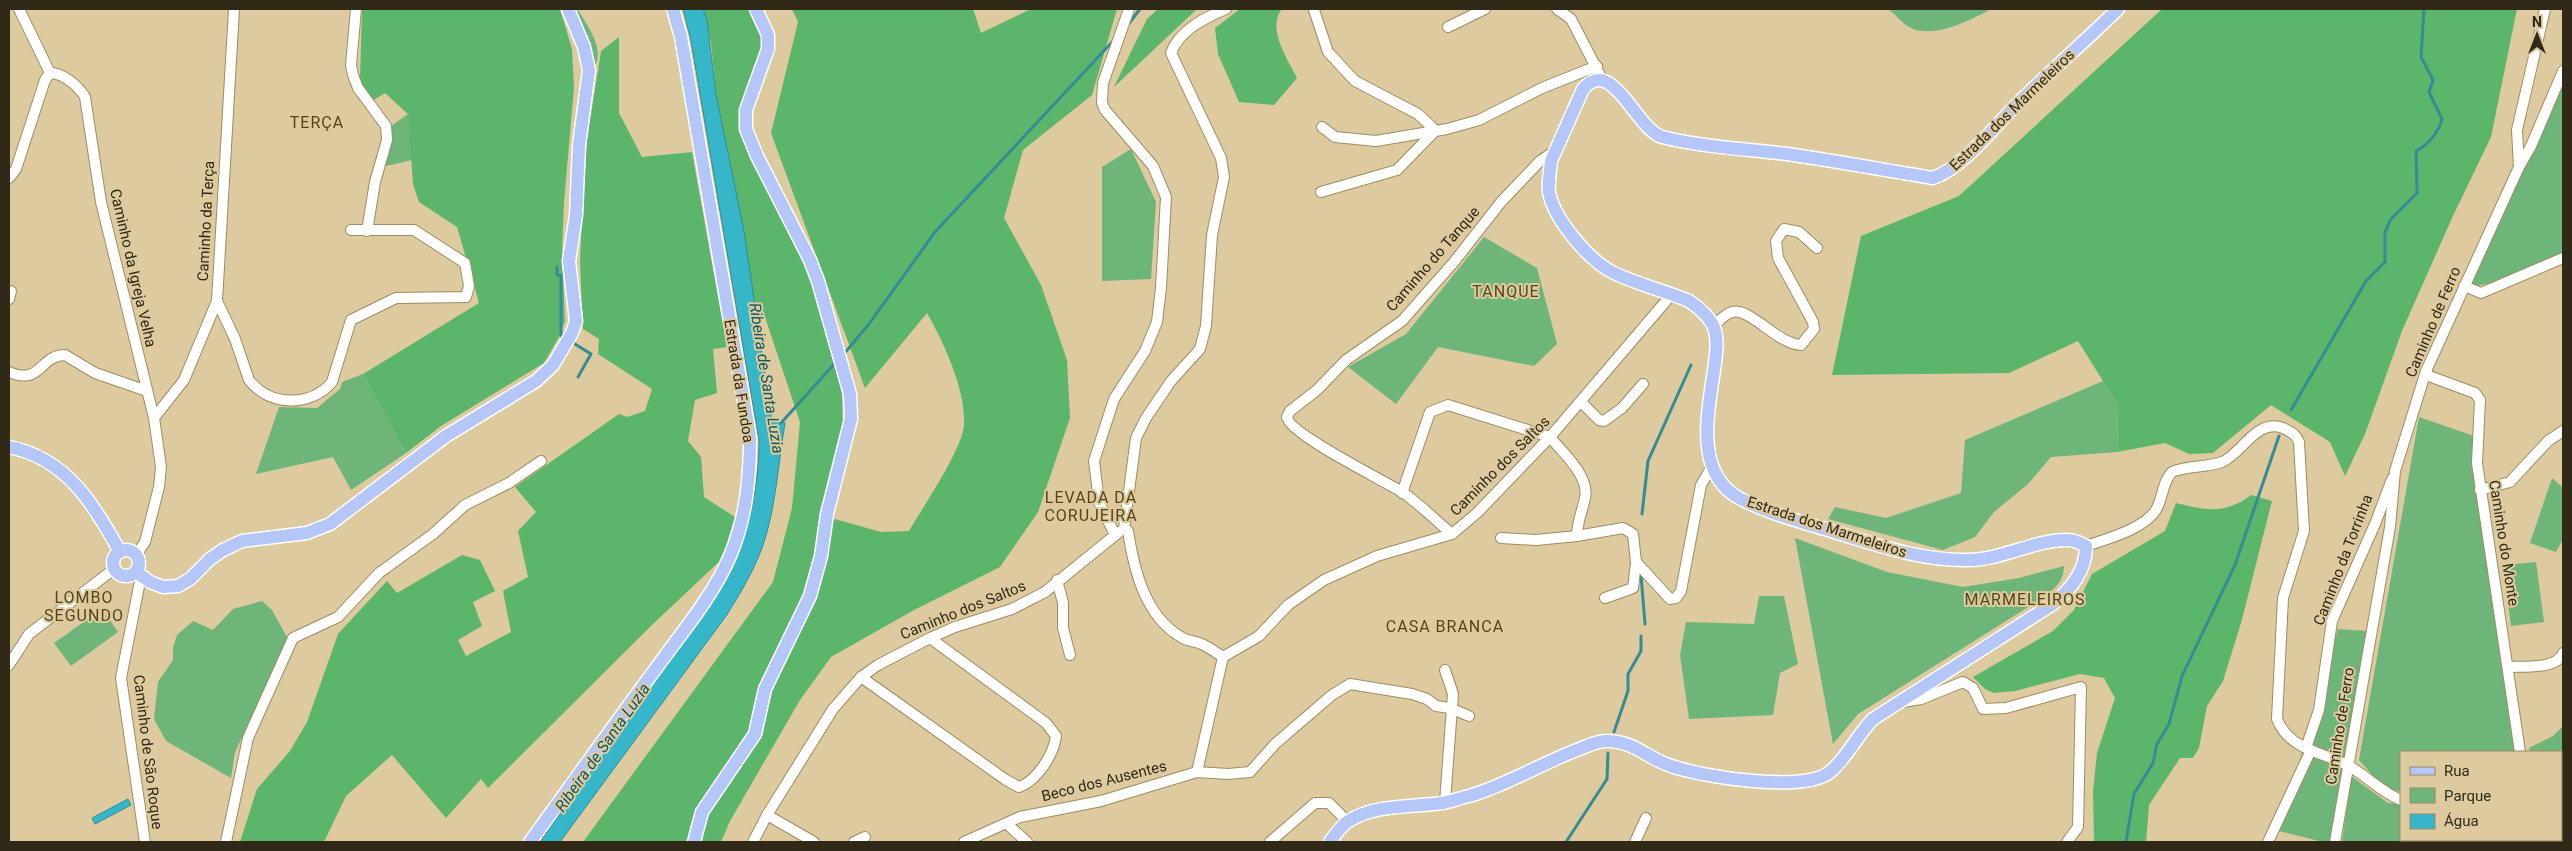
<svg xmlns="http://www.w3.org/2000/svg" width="2572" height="851" font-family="Roboto,sans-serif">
  <rect width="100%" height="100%" fill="#ddca9e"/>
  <g fill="#6eb579">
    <path d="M574,9L578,10C587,25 605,49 595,66L587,36Z"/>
    <path d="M1888,9H1991C1971,20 1932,40 1909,27C1902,23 1895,14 1888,9Z"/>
    <polygon points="2563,78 2563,252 2492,283 2475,286 2472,283"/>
    <polygon points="408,114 412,160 386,166 390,127"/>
    <polygon points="1131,149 1156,202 1151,279 1102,281 1102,167"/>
    <polygon points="1484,237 1537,268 1557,344 1534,366 1438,347 1396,404 1348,367 1406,334"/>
    <polygon points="363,374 406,453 351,490 333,457 256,474 279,407 317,408 340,389 342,382"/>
    <polygon points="2103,381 2118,405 2117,452 2051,457 2028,484 1994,512 1975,537 1943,550 1828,519 1835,507 1886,518 1961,493 1965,440"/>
    <polygon points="2419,417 2477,437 2515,752 2401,752 2401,792 2385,789 2359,760"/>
    <polygon points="2552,478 2563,488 2563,539 2556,552 2530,543"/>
    <path d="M1795,538L1887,572L1963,587L2019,578L2064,566C2064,586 2048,593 2033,604L1858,714L1833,744Z"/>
    <polygon points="2536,562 2544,622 2511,626 2503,565"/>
    <polygon points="1759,596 1784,596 1798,664 1780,673 1773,715 1689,719 1680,655 1686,622 1754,624"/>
    <polygon points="262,601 272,610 289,641 235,752 231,778 166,741 154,719 158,682 173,660 173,648 177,635 193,621 213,630 233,609"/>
    <polygon points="102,609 118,632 71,666 54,643"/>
    <polygon points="2338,629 2366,631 2330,842 2323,842 2279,831"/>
    <polygon points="2563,726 2563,754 2561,756 2561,752 2530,752 2529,748 2553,736"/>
    <polygon points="2351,776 2388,803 2401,804 2401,840 2531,840 2532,842 2342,842"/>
  </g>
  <g fill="#5bb66c">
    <polygon points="362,9 560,9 572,49 574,88 564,202 562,252 565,321 559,337 544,363 441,426 406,453 363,374 479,303 457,227 419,202 413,184 408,114 385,93 372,101 360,79"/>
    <path d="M703,9H749L766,42L741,109L810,270L842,393L843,437L824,516L881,532L909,531C923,507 962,450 964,425C966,390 944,343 927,313L865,388L771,133L798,22L792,9H973L981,33L1031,9H1117L1092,95L1023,150L1004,218L1041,285L1067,360L1070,418L1038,512L1000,567L914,610L831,657L800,700L730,821L721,842H583L773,582L792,508L800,422L761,305L753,304L744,233L716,95L711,42Z"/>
    <polygon points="1158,9 1197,9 1114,87 1147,19"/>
    <path d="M1240,9H1282C1266,28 1288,60 1297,78L1274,105L1239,102L1218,54L1215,28Z"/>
    <polygon points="2162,9 2517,9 2491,137 2452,218 2402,331 2365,434 2345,476 2330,442 2271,405 2213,453 2189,454 2165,443 2117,452 2118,405 2078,341 2009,373 1832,375 1861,236 1959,196"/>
    <polygon points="619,37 619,113 642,157 692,152 727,347 713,349 717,393 695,400 688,441 701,457 704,497 735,517 722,559 653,624 488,788 481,779 446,818 392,755 346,796 324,842 240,842 257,789 290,751 307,722 338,634 387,581 397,593 462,555 480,560 495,591 473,602 482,626 458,640 466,656 511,632 503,591 528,577 518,531 536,512 515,487 619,414 627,417 645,411 652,389 598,354 599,339 583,329 580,260 583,201 587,140 601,51"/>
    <path d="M2251,495L2272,501L2241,623L2223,681L2207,706L2199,748L2193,758H2180L2149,805L2146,842H2094L2093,792L2097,753L2115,698L2104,678L2080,674L2015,691L1994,693L1985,689L1973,677L2053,631L2074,610L2092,574L2165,531L2176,503C2205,510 2225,515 2251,495Z"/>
  </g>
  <g fill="#35b7c9" stroke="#348c94">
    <path d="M683,9H703L707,20L716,95L744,231L772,421L778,419L785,423C778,464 776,509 762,548C753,572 740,594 726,616L560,842H540L725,581C748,537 759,489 759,440L691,41Z"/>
    <polygon points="128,799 131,805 95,824 92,818"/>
  </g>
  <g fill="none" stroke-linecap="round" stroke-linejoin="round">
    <g stroke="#348c94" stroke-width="3">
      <polyline points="1127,26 1140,9"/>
      <polyline points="557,267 557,275 561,276 561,336 564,338"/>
      <polyline points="570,341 591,354 578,377"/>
      <polyline points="843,355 869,324 935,232 1114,40"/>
      <path d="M2291,410L2366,281L2385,262V232L2391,219L2417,193L2416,151C2428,145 2439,132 2442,119L2429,92L2433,80L2421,57L2424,9"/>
      <polyline points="781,423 837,361"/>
      <polyline points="1642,514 1648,461 1691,365"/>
      <polyline points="1641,575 1645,624"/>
      <polyline points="1614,732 1628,691 1628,674 1641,651 1641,636"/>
      <polyline points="1566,842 1607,779 1608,753"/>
      <polyline points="2126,842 2134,794 2153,763 2157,744 2169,724 2182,676 2235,565 2279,436"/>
    </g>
    <defs>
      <g id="minor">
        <polyline points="19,9 50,73"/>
        <polyline points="356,9 351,65 353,75 358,88 386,126 387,140 375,182 367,231"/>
        <polyline points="1557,9 1571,19 1603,81"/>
        <polyline points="1314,10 1328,52 1355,81 1418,114 1435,130"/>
        <polyline points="1448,27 1485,9"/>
        <path d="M50,73C64,73 79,87 85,97L101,202L154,418L161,467L159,487L145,542L136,555"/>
        <polyline points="1322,127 1335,137 1376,141 1447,129 1479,120 1542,88 1597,66"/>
        <polyline points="2519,167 2531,146 2563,71"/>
        <polyline points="9,178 16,169 45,80 50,73"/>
        <polyline points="1321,192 1397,170 1435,131"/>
        <polyline points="2464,286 2481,293 2563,258"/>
        <polyline points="9,299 11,291"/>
        <path d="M217,301L235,339L249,380C270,407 311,407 332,382L351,320L396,298L466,297L469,286L465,263L414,230H351"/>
        <path d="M1713,326C1719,321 1725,314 1732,312C1750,307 1777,344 1801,345L1814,329L1813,322L1778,258L1776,241L1784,229L1799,232L1817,248"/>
        <polyline points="2426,371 2429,376 2475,393 2480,400 2477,463 2520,752"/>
        <path d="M9,372C42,386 39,355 65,355L95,373L147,391"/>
        <polyline points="1581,402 1599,420 1604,421 1622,408 1643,384"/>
        <polyline points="154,418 184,380 217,301 234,9"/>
        <path d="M1550,437C1562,452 1590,476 1585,498C1582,512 1577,522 1577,536L1623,528L1633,534L1636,562L1633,588L1605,598"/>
        <polyline points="2480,490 2510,482 2548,441 2563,431"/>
        <polyline points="1402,493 1430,412 1448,405 1550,437"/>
        <path d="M1124,529L1128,531C1134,570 1145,616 1181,637C1187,641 1194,641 1199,643C1208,646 1215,652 1223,657L1259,636L1288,605L1324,580L1377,556L1452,534L1477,513L1550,437L1672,294"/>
        <path d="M1124,529L1136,438L1146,418L1171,381L1200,349L1206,326L1212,235L1224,177L1221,158L1171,53C1179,30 1206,17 1226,9"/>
        <path d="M1452,534C1436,521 1420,504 1402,492C1383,480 1289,434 1287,417L1290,411L1317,390L1346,360L1402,321L1454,262L1501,202L1540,161L1556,150"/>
        <polyline points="1115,535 1099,502 1094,461 1114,399 1145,351 1157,322 1161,288 1166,197 1153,166 1105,110 1102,103 1103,83 1129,9"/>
        <polyline points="1501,538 1536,540 1577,536"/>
        <path d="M2086,546C2106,539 2146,529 2157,508C2163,496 2163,481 2172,472C2188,465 2206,468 2222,462C2242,454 2256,418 2283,428C2291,432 2296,434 2299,442L2304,531L2283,598L2277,719C2289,750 2323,752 2349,766C2367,776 2381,792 2401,800"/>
        <polyline points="1636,562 1670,599 1676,598 1681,591 1701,485 1711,468"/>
        <polyline points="141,576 121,678 145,842"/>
        <polyline points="1057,580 1063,603 1063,628 1070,655"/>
        <polyline points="9,665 29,634 114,569"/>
        <path d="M2508,667C2522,666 2557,670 2563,653"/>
        <path d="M861,677L1006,780L1019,787C1037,781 1054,754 1056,736L1046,723L930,638"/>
        <polyline points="1903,702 1921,699 1963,682 1973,688 1983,709 2006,708 2081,687 2078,827 2067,842"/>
        <polyline points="2306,748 2319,710 2332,621 2375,524 2392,479"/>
        <polyline points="2561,761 2563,759"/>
        <polyline points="1197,772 1223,657"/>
        <polyline points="1445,802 1453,694 1445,670"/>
        <polyline points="767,815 814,842"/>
        <polyline points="1007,824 1027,842"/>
        <polyline points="2538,840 2538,842"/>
        <polyline points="226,842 248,738 293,638 338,617 379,573 433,534 465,505 509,483 541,461"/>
        <polyline points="753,842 767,815 833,709 861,677 878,665 930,638 955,627 1012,609 1045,592 1119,532"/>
        <polyline points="854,842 865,837"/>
        <polyline points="964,842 1020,817 1101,801 1197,772 1228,774 1250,772 1275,744 1332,695 1350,684 1412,694 1427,699 1436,706 1450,708 1469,716"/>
        <polyline points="1270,842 1315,803 1329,803 1348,822"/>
        <polyline points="1635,842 1646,818"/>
        <polyline points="2268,842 2311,750"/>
        <polyline points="2335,842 2390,527 2395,471 2426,371 2519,167 2517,130 2545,9"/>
      </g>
      <g id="major">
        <path d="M9,447C66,458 94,504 120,552"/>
        <circle cx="126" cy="563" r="13"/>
        <polyline points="136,572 150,582 163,587 178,586 190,579 210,559 223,550 242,541 307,533 330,524 446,436 536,381 553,365 572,333 576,321 569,261 576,215 579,145 589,70 584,47 568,9"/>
        <path d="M530,842C572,784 614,725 657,667C682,632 713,596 730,556C746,518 750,479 750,437L681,37L673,9"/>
        <polyline points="694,842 702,812 755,734 765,689 810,596 821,556 827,514 851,419 850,394 818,281 810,260 757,156 746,129 746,110 768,49 768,35 756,9"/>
        <path d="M1330,842C1335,835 1340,827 1347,822C1374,804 1413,807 1443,803C1452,801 1460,798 1469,796C1507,785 1540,764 1577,750C1585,747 1596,741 1606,741C1635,741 1646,758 1671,766C1704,777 1803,793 1830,772C1846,759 1858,734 1873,719L2053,604C2071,589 2086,571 2086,546C2080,543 2075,540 2068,540C2036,539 2002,560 1968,560C1920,561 1874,544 1828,530C1799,521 1767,513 1739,498C1694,473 1708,412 1714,370C1716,356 1719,338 1713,325C1708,316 1698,307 1689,301C1665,291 1640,285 1616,274C1591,263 1554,220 1549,192C1548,183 1550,171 1551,161L1583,89C1612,55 1636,129 1662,137C1702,147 1746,149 1787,154C1836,161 1884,170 1933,178C1964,167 1994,127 2018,103C2051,71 2085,41 2118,9"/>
      </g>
    </defs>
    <use href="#minor" stroke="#9e8d62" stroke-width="12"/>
    <use href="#major" stroke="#fff" stroke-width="15"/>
    <use href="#minor" stroke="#fff" stroke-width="10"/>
    <use href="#major" stroke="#b5c7f9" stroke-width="12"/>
  </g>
  <g text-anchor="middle" stroke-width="4" stroke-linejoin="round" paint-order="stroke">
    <g font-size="15" fill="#302917" stroke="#ddca9e">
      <text transform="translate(2012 110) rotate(-44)" y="5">Estrada dos Marmeleiros</text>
      <text transform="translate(206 221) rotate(-87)" y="5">Caminho da Terça</text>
      <text transform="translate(1433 259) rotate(-49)" y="5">Caminho do Tanque</text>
      <text transform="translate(133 268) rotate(77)" y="5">Caminho da Igreja Velha</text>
      <text transform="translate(2433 322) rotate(-67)" y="5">Caminho de Ferro</text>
      <text transform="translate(739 381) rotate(81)" y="5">Estrada da Fundoa</text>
      <text transform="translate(1500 466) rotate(-45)" y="5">Caminho dos Saltos</text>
      <text transform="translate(1827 527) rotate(18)" y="5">Estrada dos Marmeleiros</text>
      <text transform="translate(2504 543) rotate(81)" y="5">Caminho do Monte</text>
      <text transform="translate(2343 560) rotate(-69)" y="5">Caminho da Torrinha</text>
      <text transform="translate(963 610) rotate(-22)" y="5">Caminho dos Saltos</text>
      <text transform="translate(2340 726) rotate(-81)" y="5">Caminho de Ferro</text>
      <text transform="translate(148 752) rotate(83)" y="5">Caminho de São Roque</text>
      <text transform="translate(1104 781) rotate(-14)" y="5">Beco dos Ausentes</text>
    </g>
    <g font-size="16" letter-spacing="1" fill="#55451b" stroke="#ddca9e">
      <text x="317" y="128">TERÇA</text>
      <text x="1506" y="297">TANQUE</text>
      <text x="1091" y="503">LEVADA DA<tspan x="1091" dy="18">CORUJEIRA</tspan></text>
      <text x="84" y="603">LOMBO<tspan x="84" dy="18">SEGUNDO</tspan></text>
      <text x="2025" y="605">MARMELEIROS</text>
      <text x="1445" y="632">CASA BRANCA</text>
    </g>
    <g font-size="16" font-style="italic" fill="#115962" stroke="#ddca9e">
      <text transform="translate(767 378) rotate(81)" y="6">Ribeira de Santa Luzia</text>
      <text transform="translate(602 747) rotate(-55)" y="6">Ribeira de Santa Luzia</text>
    </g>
  </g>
  <rect width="2572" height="851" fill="none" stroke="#302917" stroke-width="20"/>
  <rect x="2400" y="751" width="162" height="90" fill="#ddca9e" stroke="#988a68"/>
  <rect x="2410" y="767" width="25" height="8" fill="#b5c7f9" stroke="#988a68"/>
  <text x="2444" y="776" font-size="15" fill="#302917">Rua</text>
  <rect x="2410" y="788" width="25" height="15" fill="#6eb579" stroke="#988a68"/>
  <text x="2444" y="801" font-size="15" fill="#302917">Parque</text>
  <rect x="2410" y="814" width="25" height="15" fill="#35b7c9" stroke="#988a68"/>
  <text x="2444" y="826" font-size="15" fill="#302917">Água</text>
  <g transform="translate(2537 35)" stroke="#ddca9e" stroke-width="4" paint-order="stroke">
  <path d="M0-4L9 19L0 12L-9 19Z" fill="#302917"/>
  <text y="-8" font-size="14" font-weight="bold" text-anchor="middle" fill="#302917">N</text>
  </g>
</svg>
